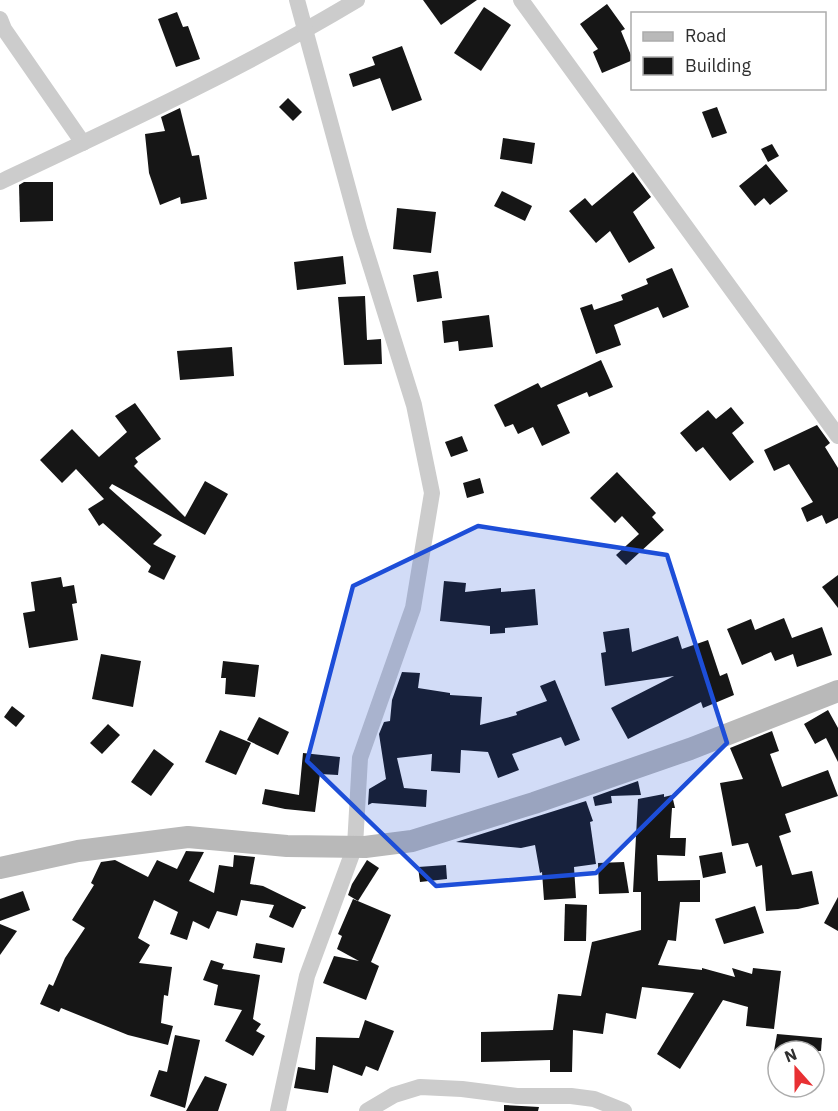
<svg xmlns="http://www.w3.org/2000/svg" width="838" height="1111" font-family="'IBM Plex Sans',sans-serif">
  <rect width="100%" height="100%" fill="#fff"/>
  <g fill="#161616">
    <polygon points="423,0 477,0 441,25"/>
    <polygon points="607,4 625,29 621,31 633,60 602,73 593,52 598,49 580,24"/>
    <polygon points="484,7 511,25 481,71 454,53"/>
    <polygon points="177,12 183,27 188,26 200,59 176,67 158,19"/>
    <polygon points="402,46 422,100 392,111 380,78 353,87 349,74 375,65 372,57"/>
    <polygon points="288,98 302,112 293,121 279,107"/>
    <polygon points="717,107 727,133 712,138 702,112"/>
    <polygon points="180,108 192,156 199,155 207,199 181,204 180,197 160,205 149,173 145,134 165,131 161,117"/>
    <polygon points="503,138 535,143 532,164 500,159"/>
    <polygon points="772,144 779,156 768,162 761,149"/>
    <polygon points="766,164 788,191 770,205 764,198 755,206 739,186"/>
    <polygon points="633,172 651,197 633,212 655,248 629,263 610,231 596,243 569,211 585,198 592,206"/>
    <polygon points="24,182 53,182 53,221 20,222 19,185"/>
    <polygon points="502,191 532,206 525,221 494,206"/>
    <polygon points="397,208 436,212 431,253 393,249"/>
    <polygon points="343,256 346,284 297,290 294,262"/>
    <polygon points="672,268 689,307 663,318 658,307 614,325 621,345 596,354 580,308 592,304 594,310 623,300 621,295 648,284 646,279"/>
    <polygon points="438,271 442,298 417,302 413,275"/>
    <polygon points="365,296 367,340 381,339 382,364 344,365 338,297"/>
    <polygon points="489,315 493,347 459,351 458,341 444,343 442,321"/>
    <polygon points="232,347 234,376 180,380 177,351"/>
    <polygon points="601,360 613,387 589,397 587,392 557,405 570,433 542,446 533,427 518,434 513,424 505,427 494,405 538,383 541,388"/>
    <polygon points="135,403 161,439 135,458 138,462 134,466 185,517 205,481 228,494 205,535 112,484 109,488 162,535 153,544 176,556 164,580 148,572 151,566 103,523 99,526 88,509 104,499 76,469 62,483 40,460 72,429 99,457 127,432 115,416"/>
    <polygon points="731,407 744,423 732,433 754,462 730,481 703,447 696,452 680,433 708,410 716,419"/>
    <polygon points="817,425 830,443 825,447 838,468 838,518 826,524 822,515 807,522 801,508 813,502 789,464 774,471 764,450"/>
    <polygon points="462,436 468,451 451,457 445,442"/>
    <polygon points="617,472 656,513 652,517 664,530 626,565 616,555 639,534 622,516 615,523 590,498"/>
    <polygon points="480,478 484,493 467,498 463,483"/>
    <polygon points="838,575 838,608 822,587"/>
    <polygon points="61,577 63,587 74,585 77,603 72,604 78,640 29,648 23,613 35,611 31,582"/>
    <polygon points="444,581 466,583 465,592 501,588 501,592 535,589 538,625 505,628 505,633 490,634 490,626 440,621"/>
    <polygon points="784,618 792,638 822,627 832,655 797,667 793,654 775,661 771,652 742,665 727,629 751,619 755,630"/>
    <polygon points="629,628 632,652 678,636 682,649 708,640 720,676 727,673 734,695 703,708 701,702 628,739 611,708 674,676 605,686 601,653 606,652 603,632"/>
    <polygon points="101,654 141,661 133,707 92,699"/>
    <polygon points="223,661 259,665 255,697 225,694 226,678 221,678"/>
    <polygon points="402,672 420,673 418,688 450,693 450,695 482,697 480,725 517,715 516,712 547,701 540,686 555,680 580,740 565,746 561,737 512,754 519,770 498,778 488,752 461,750 460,773 431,771 432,754 397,758 404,788 427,790 426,807 372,803 368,805 369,789 386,779 379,734 384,722 390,721 392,700"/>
    <polygon points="12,706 25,716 16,727 4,717"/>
    <polygon points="828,710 838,728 838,762 826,738 815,744 804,724"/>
    <polygon points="259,717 289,732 278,755 247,740"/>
    <polygon points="108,724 120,735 102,754 90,743"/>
    <polygon points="220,730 251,743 236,775 205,762"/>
    <polygon points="772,731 779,751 770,754 782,787 828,770 838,796 785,814 791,832 779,836 792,875 812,871 819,904 798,909 766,911 762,865 756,867 748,843 732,846 720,783 743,779 730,748"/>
    <polygon points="154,749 174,764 151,796 131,782"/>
    <polygon points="303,753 340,757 338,775 320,774 315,812 285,809 262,804 265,789 299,795"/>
    <polygon points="638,781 641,795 611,796 612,803 595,806 593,797"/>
    <polygon points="664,794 664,797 672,795 675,808 672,808 670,838 686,838 685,856 657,855 658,881 700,880 700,902 680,902 676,941 668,940 658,965 702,970 702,968 735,977 732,968 752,974 753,968 781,971 774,1029 746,1026 748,1007 723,1000 680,1069 657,1054 694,993 642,987 636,1019 606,1013 603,1034 573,1030 572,1072 550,1072 550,1060 481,1062 481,1032 553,1030 558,994 581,996 592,942 641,930 641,892 633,892 638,799"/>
    <polygon points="586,801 593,821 590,822 596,864 574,867 576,898 544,900 542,872 540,873 535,845 521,848 456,842"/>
    <polygon points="186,851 204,852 189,881 214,893 219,865 233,867 234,855 255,857 250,884 263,886 306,907 305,909 302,909 293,928 269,917 274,905 241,900 237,916 217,911 209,929 193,921 187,940 170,934 178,912 154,900 138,938 150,945 139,963 172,967 168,996 164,995 161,1023 173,1026 168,1045 128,1035 61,1008 59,1012 40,1004 49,984 53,986 65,958 85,928 72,920 94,885 91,883 101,862 115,860 148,877 157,860 177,869"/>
    <polygon points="722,852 726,873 703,878 699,856"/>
    <polygon points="367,860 379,868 358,901 348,895 352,884"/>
    <polygon points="624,862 629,893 599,894 598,863"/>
    <polygon points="446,865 447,879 420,882 418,867"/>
    <polygon points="23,891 30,910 0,921 0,899"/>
    <polygon points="838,897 838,931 824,923"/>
    <polygon points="353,899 391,915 371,962 379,966 366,1000 323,983 334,956 359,961 337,949 342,936 338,934"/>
    <polygon points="565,904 587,905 586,941 564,941"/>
    <polygon points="755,906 764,933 724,944 715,919"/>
    <polygon points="0,924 17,931 0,955"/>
    <polygon points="256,943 285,948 282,963 253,958"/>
    <polygon points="211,960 224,964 222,969 260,975 253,1019 261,1024 256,1031 265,1036 253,1056 225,1041 242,1010 214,1005 218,985 203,980"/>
    <polygon points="365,1020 394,1031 378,1071 366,1066 362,1076 333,1065 328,1093 294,1088 298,1067 315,1070 316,1037 359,1038"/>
    <polygon points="777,1034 822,1038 821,1051 774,1051"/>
    <polygon points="175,1035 200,1040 185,1108 150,1096 159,1070 167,1072"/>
    <polygon points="205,1076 227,1084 218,1111 186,1111"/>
    <polygon points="504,1105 539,1107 538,1111 504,1111"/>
  </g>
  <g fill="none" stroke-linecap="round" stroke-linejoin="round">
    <g stroke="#ccc" stroke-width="16">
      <polyline points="521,0 838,436"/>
      <polyline points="0,19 4,29 83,143"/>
      <path d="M0,182C121,125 242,69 357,0"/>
      <polyline points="278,1111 307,976 355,846 360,758 413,608 432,493 414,405 360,232 297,0"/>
      <polyline points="367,1111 394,1095 420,1087 462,1089 517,1096 571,1096 594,1099 624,1111"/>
    </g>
    <polyline stroke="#b9b9b9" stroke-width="22" points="0,868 78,851 188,837 287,846 365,847 412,841 534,803 690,749 838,691"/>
  </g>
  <path fill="#1d4ed8" fill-opacity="0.2" stroke="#1d4ed8" stroke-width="4.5" stroke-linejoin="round" d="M478,526L667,555L727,743L596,873L436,886L307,761L353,586Z"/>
  <rect x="631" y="12" width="195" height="78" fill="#ffffff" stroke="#acacac" stroke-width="1.5"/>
  <rect x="643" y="32" width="30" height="9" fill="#b9b9b9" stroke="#acacac" stroke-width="1.5"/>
  <text x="685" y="42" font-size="18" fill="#2f2f2f">Road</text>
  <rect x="643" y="57" width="30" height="18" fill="#161616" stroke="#acacac" stroke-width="1.5"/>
  <text x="685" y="72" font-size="18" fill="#2f2f2f">Building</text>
  <g transform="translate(796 1069) rotate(339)"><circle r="28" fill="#ffffff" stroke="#acacac" stroke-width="1.5"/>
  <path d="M0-4.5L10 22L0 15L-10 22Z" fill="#e83033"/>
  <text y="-9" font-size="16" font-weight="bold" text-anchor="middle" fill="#2f2f2f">N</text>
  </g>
</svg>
